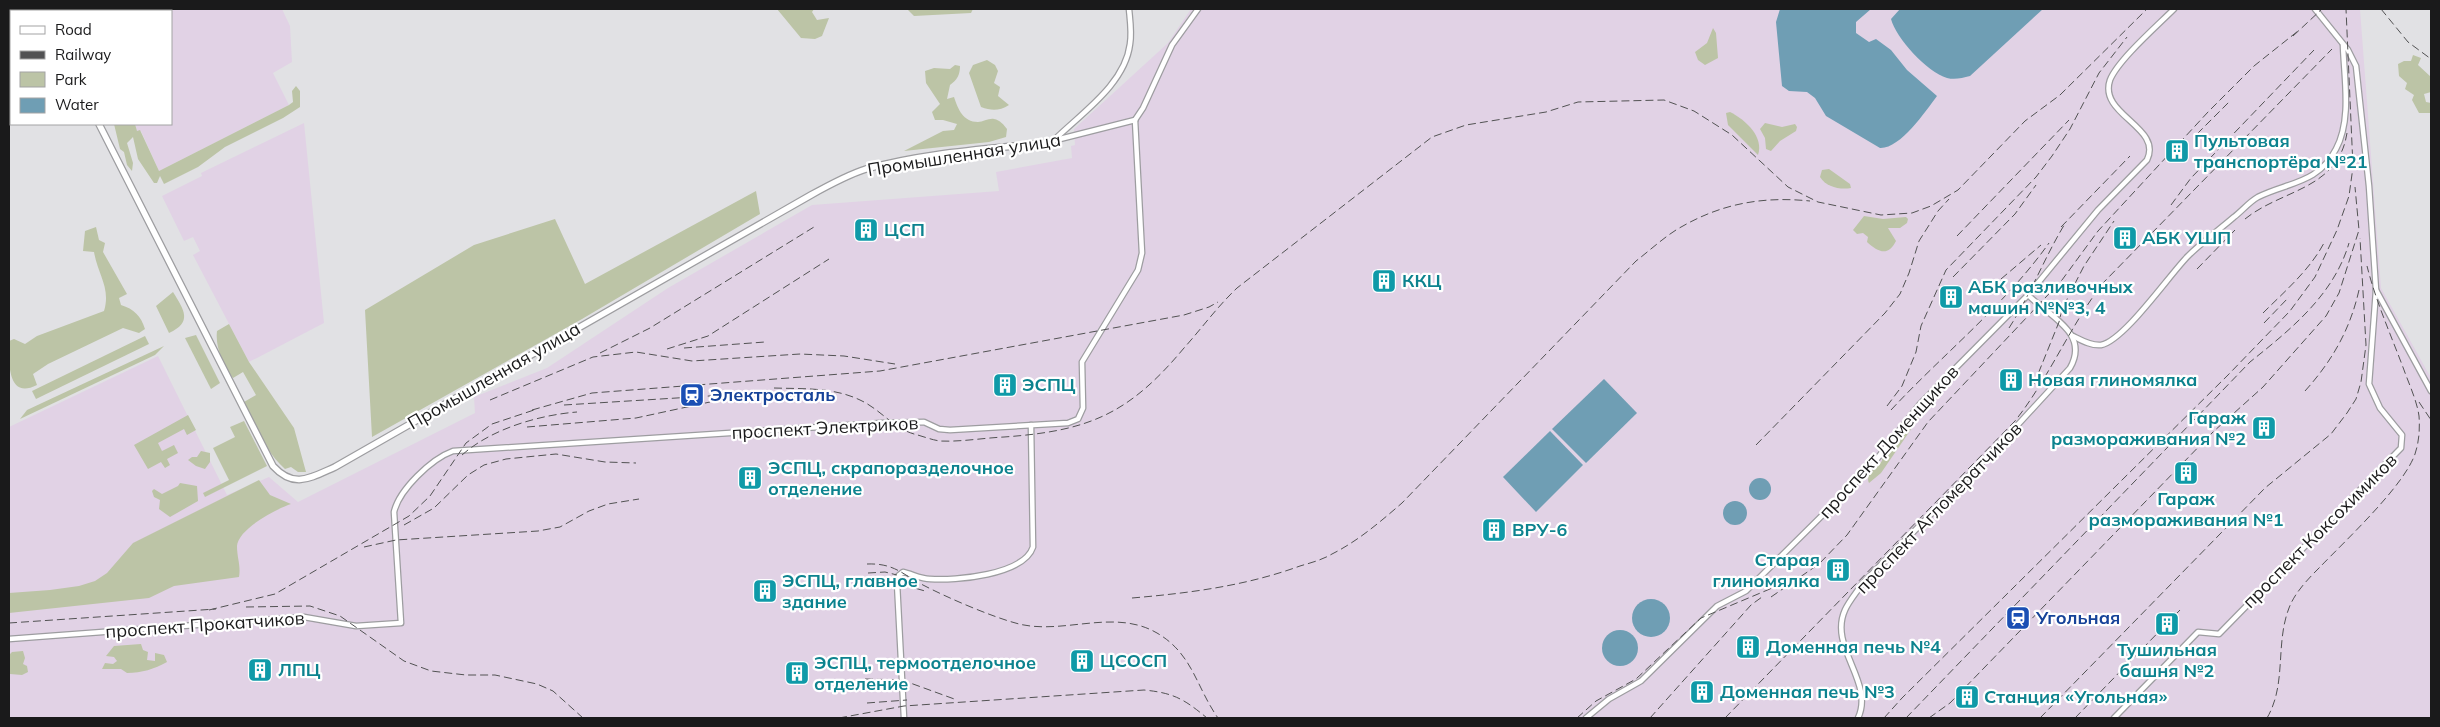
<svg xmlns="http://www.w3.org/2000/svg" width="2440" height="727" font-family="Mulish,sans-serif">
  <rect width="100%" height="100%" fill="#e1e1e4"/>
  <g fill="#e1d2e5">
    <polygon points="105,9 282,9 290,26 292,62 273,73 289,105 159,171 141,131 137,131 135,124 171,124 171,11 106,11"/>
    <polygon points="1191,9 2360,9 2381,288 2431,378 2431,718 9,718 9,427 158,356 227,495 269,477 298,502 475,413 474,397 547,368 668,288 812,205 999,191 996,172 1072,158 1071,146 1075,145 1074,129 1168,43"/>
    <polygon points="304,123 324,323 249,362 193,255 200,251 193,237 184,241 162,196 202,176 201,173"/>
  </g>
  <g fill="#bcc4a6">
    <polygon points="777,9 814,9 812,12 817,20 829,18 822,36 815,39 801,38"/>
    <polygon points="907,9 973,9 971,13 914,16"/>
    <polygon points="1713,28 1716,33 1718,58 1705,65 1698,60 1695,52 1707,43"/>
    <polygon points="2413,55 2421,58 2418,65 2431,77 2431,92 2424,94 2426,102 2431,103 2431,113 2419,113 2412,100 2414,95 2405,89 2407,83 2399,76 2398,64 2404,61 2411,61"/>
    <path d="M987,60L995,65L998,71L994,83L1000,87L998,96L1009,105C999,111 992,111 981,107L969,73L973,65Z"/>
    <path d="M955,65L960,66C960,75 957,80 950,85L947,99L954,97C958,109 963,122 978,122C983,122 989,118 994,119C1000,120 1004,125 1007,129L1006,137L989,142L904,151L943,131L954,130L957,124L943,120H935L932,112L940,104L926,83L925,71L934,68L950,69Z"/>
    <polygon points="296,86 300,91 300,107 283,118 225,147 198,167 164,184 160,176 157,183 154,183 138,159 133,137 127,143 133,163 132,171 127,165 124,152 120,149 114,124 135,124 137,131 140,130 159,171 289,105 293,102 292,91"/>
    <path d="M1730,112C1746,120 1764,137 1758,155L1728,125L1726,113Z"/>
    <polygon points="1765,123 1782,127 1795,124 1797,127 1796,131 1780,141 1771,151 1766,149 1765,138 1760,129"/>
    <path d="M1829,169L1850,184L1851,188C1840,190 1826,187 1820,177L1822,170Z"/>
    <polygon points="756,191 760,214 582,319 372,437 365,310 474,245 555,219 585,284"/>
    <path d="M1864,216L1883,219L1906,217L1908,219L1907,223L1900,228H1888L1896,241C1888,257 1878,252 1867,242L1868,237L1863,233L1857,234L1853,230Z"/>
    <path d="M96,227L99,240L105,243L103,252L127,294L119,298L121,305C134,309 141,316 145,329L139,333L123,328L48,364L33,374L37,385C6,401 9,359 9,341L14,339L25,344L37,336L104,311C111,288 98,275 94,252L83,251L85,231Z"/>
    <path d="M173,292C184,310 193,322 169,333L156,306Z"/>
    <path d="M229,324L249,362L294,428L306,472H298L291,467L285,469C265,451 255,426 244,402L256,395L243,372L233,378C223,365 215,347 217,331Z"/>
    <polygon points="196,335 220,383 211,389 185,338"/>
    <polygon points="145,336 149,344 36,399 32,391"/>
    <polygon points="164,346 155,355 20,419 27,410"/>
    <path d="M1921,407L1925,409L1881,473L1869,483C1865,474 1876,467 1882,461V455L1901,436L1902,431Z"/>
    <polygon points="188,415 196,430 187,435 184,429 158,443 162,451 174,445 178,453 167,459 170,465 165,468 161,462 148,469 134,445"/>
    <polygon points="244,421 267,466 205,497 203,493 229,480 213,448 235,437 230,427"/>
    <polygon points="201,451 210,453 210,462 205,469 196,466 188,460 192,457 197,457"/>
    <path d="M259,480L270,495L291,504C276,509 238,529 237,546C237,558 241,566 239,577L174,586L149,598L9,613V593L50,590L79,586L95,581L107,573L133,543Z"/>
    <polygon points="180,483 197,486 198,501 170,517 159,509 160,500 154,497 152,491 154,489 162,494 178,486"/>
    <path d="M141,644L143,650L148,652L147,660L155,661V653L164,655L167,662C154,669 142,673 127,673L121,669H102L105,663L113,664L117,661L114,657L106,656L114,646Z"/>
    <polygon points="23,651 25,658 23,664 27,666 28,672 22,675 10,674 9,655 12,652"/>
  </g>
  <g fill="#6f9eb4">
    <path d="M1780,9H1871L1856,22V33L1869,42L1876,39L1891,50L1907,70L1937,96C1925,112 1900,149 1880,148L1826,116L1815,98L1807,92L1789,91L1782,86L1776,22Z"/>
    <path d="M1900,9H2043L1970,76C1962,78 1955,80 1947,78C1927,72 1896,38 1891,19Z"/>
    <polygon points="1604,379 1637,413 1586,463 1552,429"/>
    <polygon points="1550,431 1583,465 1536,512 1503,477"/>
    <circle cx="1760" cy="489" r="11"/>
    <circle cx="1735" cy="513" r="12"/>
    <circle cx="1651" cy="618" r="19"/>
    <circle cx="1620" cy="648" r="18"/>
  </g>
  <g fill="none" stroke-linecap="round" stroke-linejoin="round">
    <defs>
      <g id="minor">
        <polyline points="2315,9 2348,50 2356,66 2369,186 2376,290 2431,391"/>
        <polyline points="1135,120 1143,108 1172,45 1198,9"/>
        <polyline points="1052,141 1135,120"/>
        <path d="M1052,142C1080,114 1125,85 1130,44C1132,33 1130,20 1129,9"/>
        <path d="M2073,336C2081,340 2091,346 2101,345C2124,341 2170,274 2188,256C2202,242 2219,230 2234,217C2242,211 2249,202 2258,197C2288,182 2318,184 2336,149C2352,119 2344,78 2343,45"/>
        <path d="M9,639L304,617L356,626L401,623L394,512C399,490 431,459 453,451L881,423L924,422L939,429L950,430L1068,423L1078,419L1083,408L1082,362L1138,270L1142,253L1135,120"/>
        <path d="M904,718L897,583L898,576L903,572C912,574 921,579 930,579C955,581 1024,575 1033,547L1031,425"/>
        <path d="M1586,718L1609,699L1641,681L1717,606L1746,591L1869,469L1920,404L2028,295L2098,210L2147,160C2163,127 2098,115 2110,80C2118,60 2157,26 2174,9"/>
        <path d="M1858,718C1875,682 1828,647 1845,610C1849,601 1857,592 1862,584L2001,443L2070,368C2090,333 2050,317 2028,295"/>
        <polyline points="2114,718 2198,632 2219,634 2401,448 2402,435 2380,408 2369,384 2376,290"/>
      </g>
      <g id="tertiary">
        <polyline points="67,9 67,11"/>
        <path d="M99,124L273,466C294,489 310,478 335,467L811,195C829,185 847,175 866,169C926,152 991,149 1052,142"/>
      </g>
    </defs>
    <use href="#minor" stroke="#9d9da0" stroke-width="7"/>
    <use href="#tertiary" stroke="#9d9da0" stroke-width="8"/>
    <use href="#minor" stroke="#fff" stroke-width="4.5"/>
    <use href="#tertiary" stroke="#fff" stroke-width="5.5"/>
    <g stroke="#525253" stroke-width="1" stroke-dasharray="8 4" stroke-linecap="butt">
      <polyline points="2381,9 2408,42 2431,59"/>
      <polyline points="2293,36 2322,9"/>
      <polyline points="2197,134 2230,101"/>
      <polyline points="2171,205 2191,178 2314,50"/>
      <path d="M2245,219C2282,189 2338,190 2347,133"/>
      <polyline points="2061,227 2130,156"/>
      <polyline points="1957,236 2069,120"/>
      <polyline points="2197,269 2235,230"/>
      <polyline points="1953,277 2015,214 2036,185"/>
      <polyline points="2001,279 2041,245"/>
      <path d="M2263,313C2284,292 2311,269 2325,241"/>
      <polyline points="2264,323 2289,297"/>
      <path d="M2009,328C2031,294 2045,256 2066,222"/>
      <polyline points="684,348 765,342"/>
      <polyline points="667,349 708,336 829,259"/>
      <polyline points="600,353 650,328 814,227"/>
      <polyline points="2034,384 2059,322 2062,309 2084,266 2114,221"/>
      <path d="M774,388C803,389 833,387 860,400C880,409 893,428 914,434C922,436 932,440 940,441C961,442 983,438 1004,437C1089,431 1129,414 1184,348C1202,328 1217,307 1237,288L1432,137L1466,125L1546,112L1578,102L1664,100L1694,111L1732,135L1788,187L1818,202L1881,215L1912,213L1931,206L1958,190L2025,121L2060,95L2147,9"/>
      <path d="M2305,391C2332,361 2350,330 2359,290"/>
      <polyline points="490,400 593,357 636,352 692,361 800,354 844,356 895,364"/>
      <polyline points="2419,402 2431,420"/>
      <polyline points="564,405 757,393"/>
      <polyline points="1887,406 1902,386 1916,352 1921,326 1946,270 2036,177 2052,156 2070,129 2099,73 2127,37"/>
      <polyline points="532,410 592,393 880,371 1184,315 1209,307 1218,302"/>
      <path d="M1891,410C1943,354 2005,305 2049,243"/>
      <polyline points="527,427 636,418 710,402"/>
      <polyline points="1756,445 1885,313 1900,294 1909,273 1919,241 1938,211 1949,199"/>
      <path d="M462,455C491,429 539,415 577,412"/>
      <polyline points="404,525 434,508 468,475 484,465 506,459 556,454 605,462 636,463"/>
      <polyline points="364,547 396,540 538,531 560,527 589,511 608,504 639,499"/>
      <path d="M867,564C894,563 902,574 923,585C948,598 992,617 1019,624C1064,635 1114,608 1157,633C1193,654 1196,687 1218,718"/>
      <polyline points="868,573 885,572 897,575"/>
      <polyline points="869,582 897,583 925,591"/>
      <polyline points="1771,597 1819,564 1847,535 1928,422 2062,280 2098,231 2208,112 2254,66 2298,31"/>
      <path d="M1132,598C1190,593 1245,586 1300,566C1310,563 1322,560 1332,554C1358,541 1380,522 1402,503L1636,261C1649,251 1662,239 1676,230C1719,204 1761,196 1810,201"/>
      <polyline points="246,607 310,606 340,616 404,661 431,671 466,675 495,675 537,684 553,691 583,718"/>
      <polyline points="209,610 275,594 409,516 430,496 466,443 492,424 537,409"/>
      <polyline points="9,623 216,609"/>
      <polyline points="865,679 902,680 957,700"/>
      <polyline points="867,703 907,700"/>
      <path d="M839,718L904,706L1144,690C1174,693 1184,699 1207,718"/>
      <polyline points="1577,718 1596,701 1636,679 1701,618 1777,586"/>
      <polyline points="1650,718 1751,605 1762,597"/>
      <path d="M1725,718L2015,421C2049,378 2070,326 2103,283L2332,49"/>
      <polyline points="1884,718 1902,698 2228,375 2290,311 2315,277 2337,230 2349,196 2353,167 2346,9"/>
      <path d="M1906,718L2250,362C2290,330 2334,295 2349,243"/>
      <polyline points="1929,718 1950,703 2213,432 2263,387 2326,316 2339,293 2359,230 2355,187"/>
      <polyline points="2040,718 2265,488 2331,434 2347,413 2356,399 2361,382 2366,345 2360,238"/>
      <polyline points="2075,718 2180,610"/>
      <path d="M2267,718C2287,684 2275,644 2289,608C2295,592 2309,578 2321,566C2346,540 2404,486 2415,454C2419,442 2420,429 2419,416C2417,401 2409,384 2404,370C2391,335 2376,302 2367,266"/>
    </g>
  </g>
  <defs>
    <symbol id="building-square" viewBox="-11 -11 22 22"><rect x="-9" y="-9" width="18" height="18" rx="4" fill="#0f9aa8" stroke="#fff"/><path d="M-4-6H4V6H1V3H-1V6H-4ZM-2.5-4.3h1.7v1.8h-1.7ZM.8-4.3h1.7v1.8H.8ZM-2.5-1h1.7V.8h-1.7ZM.8-1h1.7V.8H.8Z" fill="#fff"/></symbol>
    <symbol id="station-square" viewBox="-11 -11 22 22"><rect x="-9" y="-9" width="18" height="18" rx="4" fill="#1a4fb4" stroke="#fff"/><path d="M-3-6H3Q5-6 5-4V2Q5 4 3 4L4.5 6H3L1.5 4h-3L-3 6H-4.5L-3 4Q-5 4-5 2V-4Q-5-6-3-6ZM-3.5-4v3h7v-3ZM-3.5 1v1.5H-2V1ZM2 1v1.5H3.5V1Z" fill="#fff"/></symbol>
  </defs>
  <g fill-rule="evenodd">
    <use href="#building-square" x="2163" y="137" width="28" height="28"/>
    <use href="#building-square" x="852" y="216" width="28" height="28"/>
    <use href="#building-square" x="2111" y="224" width="28" height="28"/>
    <use href="#building-square" x="1370" y="267" width="28" height="28"/>
    <use href="#building-square" x="1937" y="283" width="28" height="28"/>
    <use href="#building-square" x="1997" y="366" width="28" height="28"/>
    <use href="#building-square" x="991" y="371" width="28" height="28"/>
    <use href="#station-square" x="678" y="381" width="28" height="28"/>
    <use href="#building-square" x="2250" y="414" width="28" height="28"/>
    <use href="#building-square" x="2172" y="459" width="28" height="28"/>
    <use href="#building-square" x="736" y="464" width="28" height="28"/>
    <use href="#building-square" x="1480" y="516" width="28" height="28"/>
    <use href="#building-square" x="1824" y="556" width="28" height="28"/>
    <use href="#building-square" x="751" y="577" width="28" height="28"/>
    <use href="#station-square" x="2004" y="604" width="28" height="28"/>
    <use href="#building-square" x="2153" y="610" width="28" height="28"/>
    <use href="#building-square" x="1734" y="633" width="28" height="28"/>
    <use href="#building-square" x="1068" y="647" width="28" height="28"/>
    <use href="#building-square" x="246" y="656" width="28" height="28"/>
    <use href="#building-square" x="783" y="659" width="28" height="28"/>
    <use href="#building-square" x="1688" y="678" width="28" height="28"/>
    <use href="#building-square" x="1953" y="683" width="28" height="28"/>
  </g>
  <g text-anchor="middle" stroke-width="4.5" stroke-linejoin="round" paint-order="stroke">
    <g font-size="18" font-weight="bold" fill="#0d838f" stroke="#fff" text-anchor="start">
      <text x="2194" y="147">Пультовая<tspan x="2194" dy="21">транспортёра №21</tspan></text>
      <text x="884" y="236">ЦСП</text>
      <text x="2142" y="244">АБК УШП</text>
      <text x="1402" y="287">ККЦ</text>
      <text x="1968" y="293">АБК разливочных<tspan x="1968" dy="21">машин №№3, 4</tspan></text>
      <text x="2028" y="386">Новая глиномялка</text>
      <text x="1022" y="391">ЭСПЦ</text>
      <text x="2246" y="424" text-anchor="end">Гараж<tspan x="2246" dy="21">размораживания №2</tspan></text>
      <text x="768" y="474">ЭСПЦ, скрапоразделочное<tspan x="768" dy="21">отделение</tspan></text>
      <text x="2186" y="505" text-anchor="middle">Гараж<tspan x="2186" dy="21">размораживания №1</tspan></text>
      <text x="1512" y="536">ВРУ-6</text>
      <text x="1820" y="566" text-anchor="end">Старая<tspan x="1820" dy="21">глиномялка</tspan></text>
      <text x="782" y="587">ЭСПЦ, главное<tspan x="782" dy="21">здание</tspan></text>
      <text x="1766" y="653">Доменная печь №4</text>
      <text x="2167" y="656" text-anchor="middle">Тушильная<tspan x="2167" dy="21">башня №2</tspan></text>
      <text x="1100" y="667">ЦСОСП</text>
      <text x="814" y="669">ЭСПЦ, термоотделочное<tspan x="814" dy="21">отделение</tspan></text>
      <text x="278" y="676">ЛПЦ</text>
      <text x="1720" y="698">Доменная печь №3</text>
      <text x="1984" y="703">Станция «Угольная»</text>
    </g>
    <g font-size="18" fill="#1a1a1b" stroke="#fff">
      <text transform="translate(964 155) rotate(-9)" y="6">Промышленная улица</text>
      <text transform="translate(494 376) rotate(-30)" y="6">Промышленная улица</text>
      <text transform="translate(825 428) rotate(-3)" y="6">проспект Электриков</text>
      <text transform="translate(1889 442) rotate(-48)" y="6">проспект Доменщиков</text>
      <text transform="translate(1939 508) rotate(-46)" y="6">проспект Агломератчиков</text>
      <text transform="translate(2320 531) rotate(-45)" y="6">проспект Коксохимиков</text>
      <text transform="translate(205 625) rotate(-4)" y="6">проспект Прокатчиков</text>
    </g>
    <g font-size="18" font-weight="bold" fill="#164399" stroke="#fff" text-anchor="start">
      <text x="710" y="401">Электросталь</text>
      <text x="2036" y="624">Угольная</text>
    </g>
  </g>
  <rect width="2440" height="727" fill="none" stroke="#1a1a1b" stroke-width="20"/>
  <rect x="10" y="10" width="162" height="115" fill="#ffffff" stroke="#a3a3a4"/>
  <rect x="20" y="26" width="25" height="8" fill="#ffffff" stroke="#a3a3a4"/>
  <text x="55" y="35" font-size="15" fill="#1a1a1b">Road</text>
  <rect x="20" y="51" width="25" height="8" fill="#525253" stroke="#a3a3a4"/>
  <text x="55" y="60" font-size="15" fill="#1a1a1b">Railway</text>
  <rect x="20" y="72" width="25" height="15" fill="#bcc4a6" stroke="#a3a3a4"/>
  <text x="55" y="85" font-size="15" fill="#1a1a1b">Park</text>
  <rect x="20" y="98" width="25" height="15" fill="#6f9eb4" stroke="#a3a3a4"/>
  <text x="55" y="110" font-size="15" fill="#1a1a1b">Water</text>
</svg>
